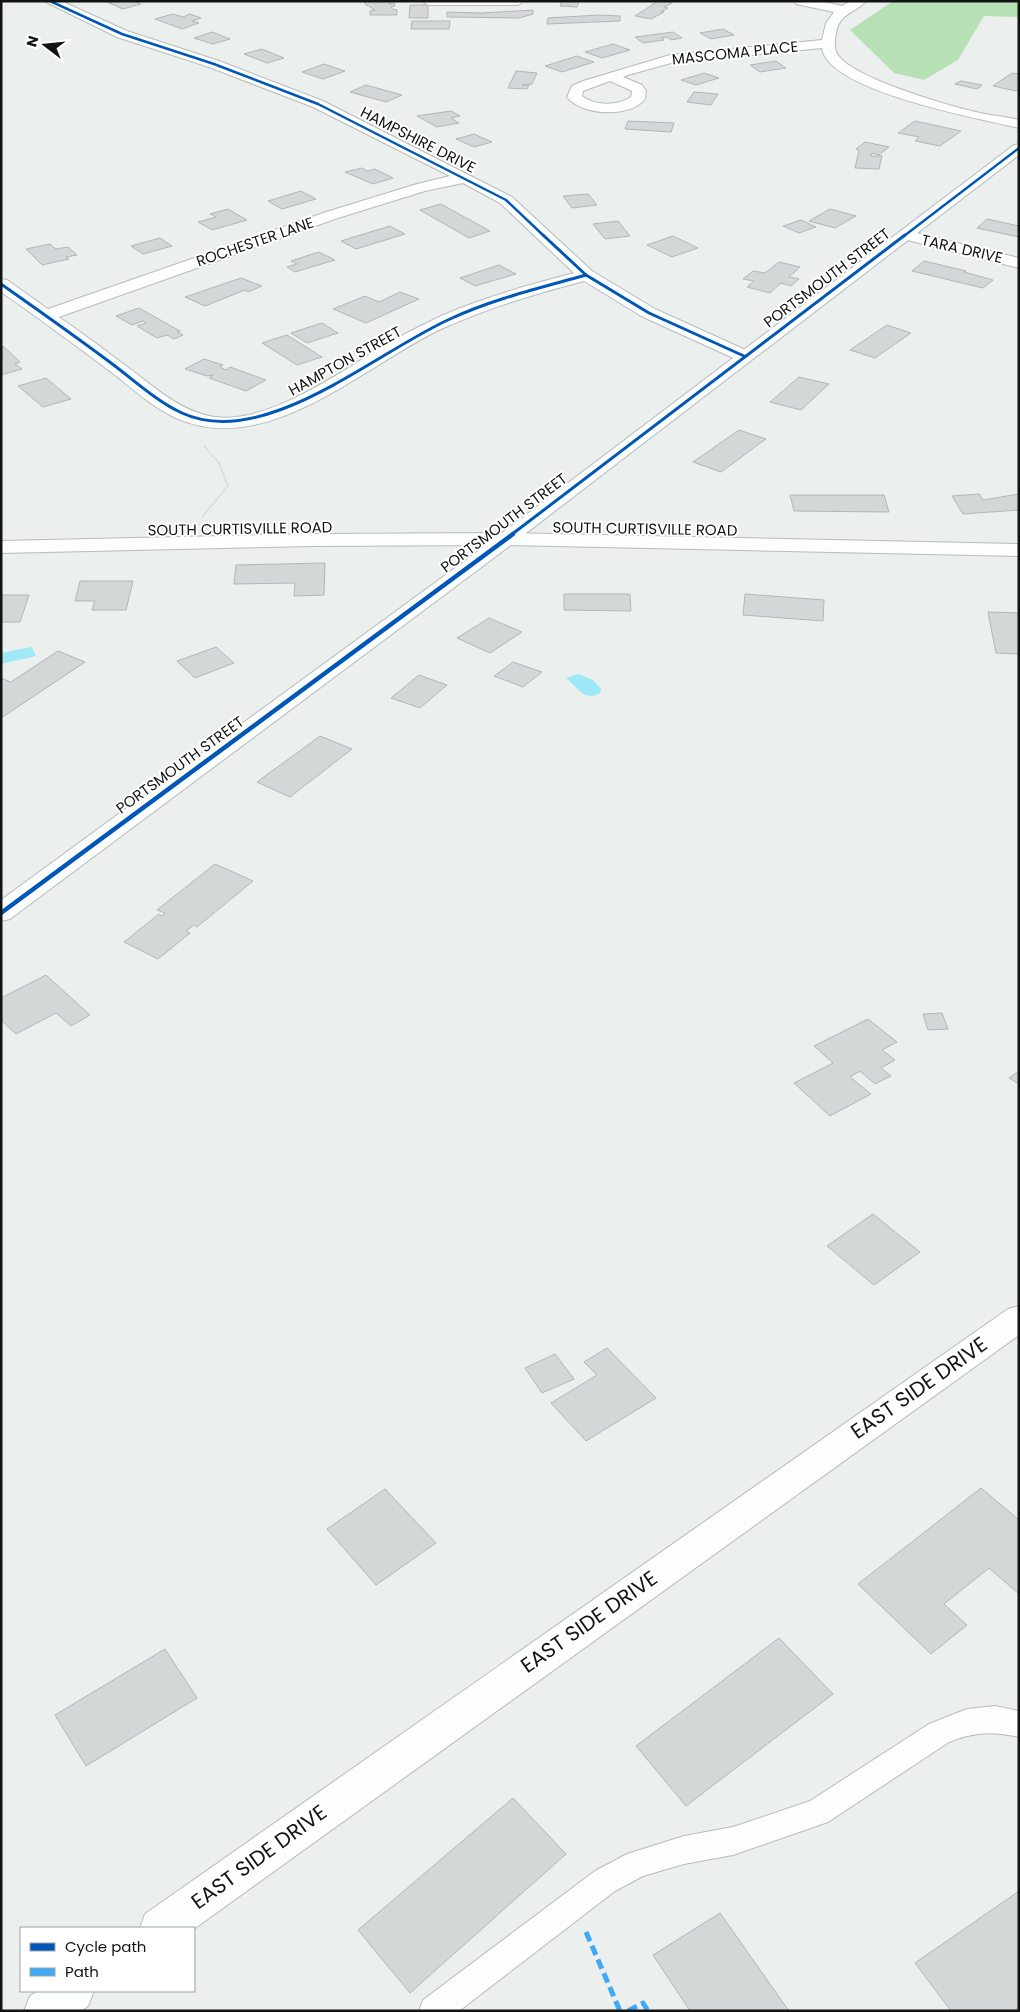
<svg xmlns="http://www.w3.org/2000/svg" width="1020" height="2012" font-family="Poppins,sans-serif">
  <rect width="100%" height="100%" fill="#ebf0ef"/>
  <polygon fill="#b8e0b5" points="893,1 1019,1 1019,17 984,16 958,60 924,80 894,73 850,30"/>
  <g fill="#9ee8f7">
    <polygon points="32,647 36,656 1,664 1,653"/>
    <path d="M578,674L593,680L601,689L600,693C584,702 578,688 566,678Z"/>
  </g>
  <g fill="#d3d7d7" stroke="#b2b6b6">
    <polygon points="134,1 141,4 123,9 107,2"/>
    <polygon points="365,1 391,1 389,4 394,3 395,6 391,7 392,9 397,10 397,15 370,15 370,11 375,10 365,4"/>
    <polygon points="562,1 579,1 577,7 560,6"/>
    <polygon points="658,1 671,1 669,3 672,3 664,7 668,8 661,12 664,12 651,19 635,16"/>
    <polygon points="410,5 428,5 428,18 409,18"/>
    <polygon points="533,10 533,14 519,18 447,17 447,12 481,13"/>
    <polygon points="173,14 183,17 190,14 201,18 192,21 199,23 182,29 155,19"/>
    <polygon points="599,15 620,16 620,21 547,24 548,18"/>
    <polygon points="412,21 450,21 449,29 411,29"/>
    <polygon points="723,29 734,35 711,39 700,33"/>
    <polygon points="212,32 230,39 213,44 194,38"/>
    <polygon points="673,32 682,38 671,40 667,37 661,38 664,40 643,43 635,37"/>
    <polygon points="613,44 630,50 602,58 585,52"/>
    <polygon points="262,49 284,58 267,63 244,54"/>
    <polygon points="577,56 594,62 562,72 545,66"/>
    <polygon points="776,61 786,68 760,72 750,65"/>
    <polygon points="324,64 345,71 323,79 302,72"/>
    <polygon points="516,71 537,73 532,84 522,85 529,85 527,89 508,88"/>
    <polygon points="704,73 719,78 696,85 681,80"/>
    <polygon points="1012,73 1019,74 1019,89 1016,91 993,86"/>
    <polygon points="961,81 982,85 977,89 955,84"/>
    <polygon points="366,85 402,95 386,102 350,92"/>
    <polygon points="694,92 718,94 711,105 687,102"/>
    <polygon points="451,111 460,116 451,118 459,123 437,127 417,116"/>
    <polygon points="628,121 674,123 671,132 625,129"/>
    <polygon points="915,121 961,131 940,146 915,141 919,137 898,133"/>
    <polygon points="474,134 492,142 474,147 456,139"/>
    <polygon points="865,142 889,147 879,155 872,153 871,156 882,156 879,169 855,168 859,150 856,149"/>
    <polygon points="362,168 367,171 375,169 393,178 373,184 345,172"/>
    <polygon points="301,191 316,199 282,209 268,201"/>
    <polygon points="588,194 597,205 572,208 563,196"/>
    <polygon points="441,204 490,231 469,238 420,210"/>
    <polygon points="228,209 247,220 212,230 198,222 216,217 210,214"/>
    <polygon points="830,209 856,216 835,228 809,221"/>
    <polygon points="987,219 1019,226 1019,237 977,228"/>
    <polygon points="801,220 816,227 799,233 783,226"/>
    <polygon points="618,221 630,236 605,239 593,224"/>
    <polygon points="390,226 405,234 356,249 341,241"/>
    <polygon points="673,236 698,248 672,257 647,245"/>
    <polygon points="160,238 172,246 143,254 131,246"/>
    <polygon points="50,244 56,249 68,247 77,255 66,257 69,259 42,265 26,249"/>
    <polygon points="319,252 335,260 295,272 287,267 297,264 291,261"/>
    <polygon points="924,261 966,271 964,272 993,280 983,288 912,271"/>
    <polygon points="779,262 800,267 789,277 799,279 791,286 781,283 770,293 747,287 754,281 743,279 753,271 765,273"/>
    <polygon points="499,265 516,274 475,286 460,278"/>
    <polygon points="241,278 262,286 248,292 245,290 205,306 185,297"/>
    <polygon points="400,292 419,299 366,323 333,309 365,296 379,302"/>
    <polygon points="139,308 180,331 177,332 183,335 174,339 167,335 157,338 137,326 146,323 143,321 132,325 116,316"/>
    <polygon points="322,323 338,333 307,343 291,333"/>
    <polygon points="887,325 911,333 875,358 850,350"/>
    <polygon points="287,335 322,357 297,365 262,343"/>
    <polygon points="3,346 20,362 15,364 22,369 1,375"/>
    <polygon points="204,359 223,365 220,367 226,370 230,367 266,380 246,391 209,378 213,375 207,376 185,369"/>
    <polygon points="799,377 829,384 801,410 770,402"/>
    <polygon points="46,378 71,399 43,407 18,386"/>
    <polygon points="739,430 766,439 721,472 693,462"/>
    <polygon points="979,494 983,500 1019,494 1019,510 963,514 952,496"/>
    <polygon points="790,495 884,495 889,512 794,511"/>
    <polygon points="325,563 324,595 294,596 295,583 234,584 236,565"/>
    <polygon points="80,581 133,581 126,610 92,610 95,601 75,601"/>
    <polygon points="564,594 630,594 631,611 564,610"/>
    <polygon points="745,594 824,600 823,621 743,615"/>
    <polygon points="1,595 29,595 20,622 1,622"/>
    <polygon points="988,612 1019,613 1019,654 996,653"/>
    <polygon points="489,618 522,632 490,653 457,638"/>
    <polygon points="216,647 234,663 195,678 177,661"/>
    <polygon points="58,651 85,662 1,718 1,678 11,682"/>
    <polygon points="513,662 542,672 523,687 494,676"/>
    <polygon points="419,675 447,685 420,708 391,698"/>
    <polygon points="320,736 352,749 290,797 257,782"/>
    <polygon points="215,864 253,881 197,927 194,925 186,931 190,933 158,959 124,942 159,914 162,916 165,913 157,910"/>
    <polygon points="46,975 90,1015 71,1026 56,1013 16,1034 1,1020 1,998"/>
    <polygon points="942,1013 948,1029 928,1030 923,1014"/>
    <polygon points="868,1019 897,1042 882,1050 895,1060 881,1068 891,1076 875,1084 860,1071 850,1077 871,1094 830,1116 794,1083 833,1063 814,1046"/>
    <polygon points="1019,1071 1019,1084 1009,1078"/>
    <polygon points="873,1214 920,1252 874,1285 827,1246"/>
    <polygon points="607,1348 656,1398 586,1441 551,1403 597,1375 584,1362"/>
    <polygon points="555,1354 574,1379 542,1393 525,1368"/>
    <polygon points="981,1488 1019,1520 1019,1594 989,1568 944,1604 967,1625 931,1654 858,1584"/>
    <polygon points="385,1489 436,1543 376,1585 327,1529"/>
    <polygon points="779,1638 833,1694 686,1806 636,1746"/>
    <polygon points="165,1649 197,1698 86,1766 55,1715"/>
    <polygon points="513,1798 566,1854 410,1993 358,1930"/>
    <polygon points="1019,1891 1019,2007 1013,2011 951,2011 915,1963"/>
    <polygon points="720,1913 789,2011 690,2011 653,1955"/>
  </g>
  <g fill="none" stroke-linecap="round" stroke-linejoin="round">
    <defs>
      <path id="service" d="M995,1706L1019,1711V1737C991,1731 975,1732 949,1742L828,1822L733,1855L684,1864L643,1876L615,1891L459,2011H419L423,2000L595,1871L627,1854L684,1836L733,1827L810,1801L929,1724L967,1709Z"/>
      <g id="minor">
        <path d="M44,1H61L127,31L219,61L323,101L512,197L592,271L655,309L750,352L753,356L750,360H738L643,317L584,281C535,294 487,308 441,329C363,366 268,459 176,418C152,407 132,388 111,372C75,345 39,318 1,292V279L7,280L48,309L326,212L417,184L450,176L313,107L209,67L117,37ZM463,183L500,203L574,273C529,285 484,297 441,316C427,323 412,330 397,338C350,365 266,429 209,416C177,409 152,385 126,366C104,349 82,333 59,317L338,218L425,191Z"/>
        <polygon points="422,1 524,1 518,5 428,5"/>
        <path d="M795,1H820L842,6L850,1H866C857,12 841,13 837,29C835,37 833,49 838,55C854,79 955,108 985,114C996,116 1008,117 1019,120V128C981,119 827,91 822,48L671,63L628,75L623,77L642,85L646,91L645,99C631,118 581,116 567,97L572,86L583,81L670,55L822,40L826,23L834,12L796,4ZM610,81L632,91L631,97C617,106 595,106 582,96L583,91Z"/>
        <polygon points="905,230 1019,258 1019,268 899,238 897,235 899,232"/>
        <polygon points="504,533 1019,544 1019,556 504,545 312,546 1,553 1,541 312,534"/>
      </g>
      <polygon id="tertiary" points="1019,144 1019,155 491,560 10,919 1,921 1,900 477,552 1014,145"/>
      <g id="secondary">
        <polygon points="1019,1306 1019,1335 194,1929 140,1928 145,1914 1008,1309"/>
        <polygon points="38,1991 94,1991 88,2006 81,2011 24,2011 30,1996"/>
      </g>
    </defs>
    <use href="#service" stroke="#b7bbba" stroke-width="2"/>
    <use href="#minor" stroke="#b7bbba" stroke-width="2"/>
    <use href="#tertiary" stroke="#b7bbba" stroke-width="2"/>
    <use href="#secondary" stroke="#b7bbba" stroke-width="2"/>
    <polyline stroke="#ced0cf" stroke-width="2" stroke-dasharray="1 1" stroke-linecap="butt" points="202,517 228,486 219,463 204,446"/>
    <use href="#service" fill="#fcfdfd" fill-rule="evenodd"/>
    <use href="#minor" fill="#fcfdfd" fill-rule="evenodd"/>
    <use href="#tertiary" fill="#fcfdfd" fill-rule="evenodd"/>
    <use href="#secondary" fill="#fcfdfd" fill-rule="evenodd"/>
    <g stroke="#3fa9f5" stroke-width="5" stroke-dasharray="10 5" stroke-linecap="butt">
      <polyline points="586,1932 620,2011"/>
      <polyline points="628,2011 643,2003 648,2011"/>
    </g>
    <defs>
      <g id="cycleway-far2">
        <polyline points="50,1 122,34 214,64 318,104 506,200 544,236"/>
        <polyline points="904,236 1019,148"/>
      </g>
      <g id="cycleway-far1">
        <polyline points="543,235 586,275 649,313 744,356"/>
        <path d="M1,284C38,310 75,336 111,363C134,380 156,401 182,413C264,451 376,352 450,319C493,299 540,288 586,275"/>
        <polyline points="511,535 905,235"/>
      </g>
      <polyline id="cycleway" points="1,913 513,534"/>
    </defs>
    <use href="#cycleway-far2" stroke="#fff" stroke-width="4.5"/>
    <use href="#cycleway-far1" stroke="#fff" stroke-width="5"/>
    <use href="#cycleway" stroke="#fff" stroke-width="7"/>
    <use href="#cycleway-far2" stroke="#0057b8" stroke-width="2.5"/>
    <use href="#cycleway-far1" stroke="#0057b8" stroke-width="3"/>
    <use href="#cycleway" stroke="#0057b8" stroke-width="4.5"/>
  </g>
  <g text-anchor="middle" stroke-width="4" stroke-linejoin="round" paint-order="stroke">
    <g font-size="15" fill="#111413" stroke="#fff">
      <text transform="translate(735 53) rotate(-6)" y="5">MASCOMA PLACE</text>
      <text transform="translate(418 140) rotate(27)" y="5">HAMPSHIRE DRIVE</text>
      <text transform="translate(255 242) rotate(-19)" y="5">ROCHESTER LANE</text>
      <text transform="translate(962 249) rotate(13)" y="5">TARA DRIVE</text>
      <text transform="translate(827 278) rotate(-37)" y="5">PORTSMOUTH STREET</text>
      <text transform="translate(345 361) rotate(-29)" y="5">HAMPTON STREET</text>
      <text transform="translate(504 523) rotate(-37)" y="5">PORTSMOUTH STREET</text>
      <text transform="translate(240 529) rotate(-1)" y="5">SOUTH CURTISVILLE ROAD</text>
      <text transform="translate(645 529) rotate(1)" y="5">SOUTH CURTISVILLE ROAD</text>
      <text transform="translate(180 765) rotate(-36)" y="5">PORTSMOUTH STREET</text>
    </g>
    <g font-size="21" fill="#111413" stroke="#fff">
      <text transform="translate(919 1388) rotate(-35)" y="7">EAST SIDE DRIVE</text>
      <text transform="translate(589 1622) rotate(-35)" y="7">EAST SIDE DRIVE</text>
      <text transform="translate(259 1857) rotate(-36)" y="7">EAST SIDE DRIVE</text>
    </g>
  </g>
  <rect width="1020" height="2012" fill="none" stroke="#111413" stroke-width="5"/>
  <rect x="20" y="1927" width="175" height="65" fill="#ffffff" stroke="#a0a1a1"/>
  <rect x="30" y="1943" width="25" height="8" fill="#0057b8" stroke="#a0a1a1"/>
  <text x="65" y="1952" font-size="15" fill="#111413">Cycle path</text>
  <rect x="30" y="1968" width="25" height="8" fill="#3fa9f5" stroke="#a0a1a1"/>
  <text x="65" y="1977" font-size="15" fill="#111413">Path</text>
  <g transform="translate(45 45) rotate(286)" stroke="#ffffff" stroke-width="4" paint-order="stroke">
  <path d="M0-4L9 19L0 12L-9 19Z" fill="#111413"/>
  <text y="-8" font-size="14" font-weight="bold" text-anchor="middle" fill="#111413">N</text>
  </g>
</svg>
